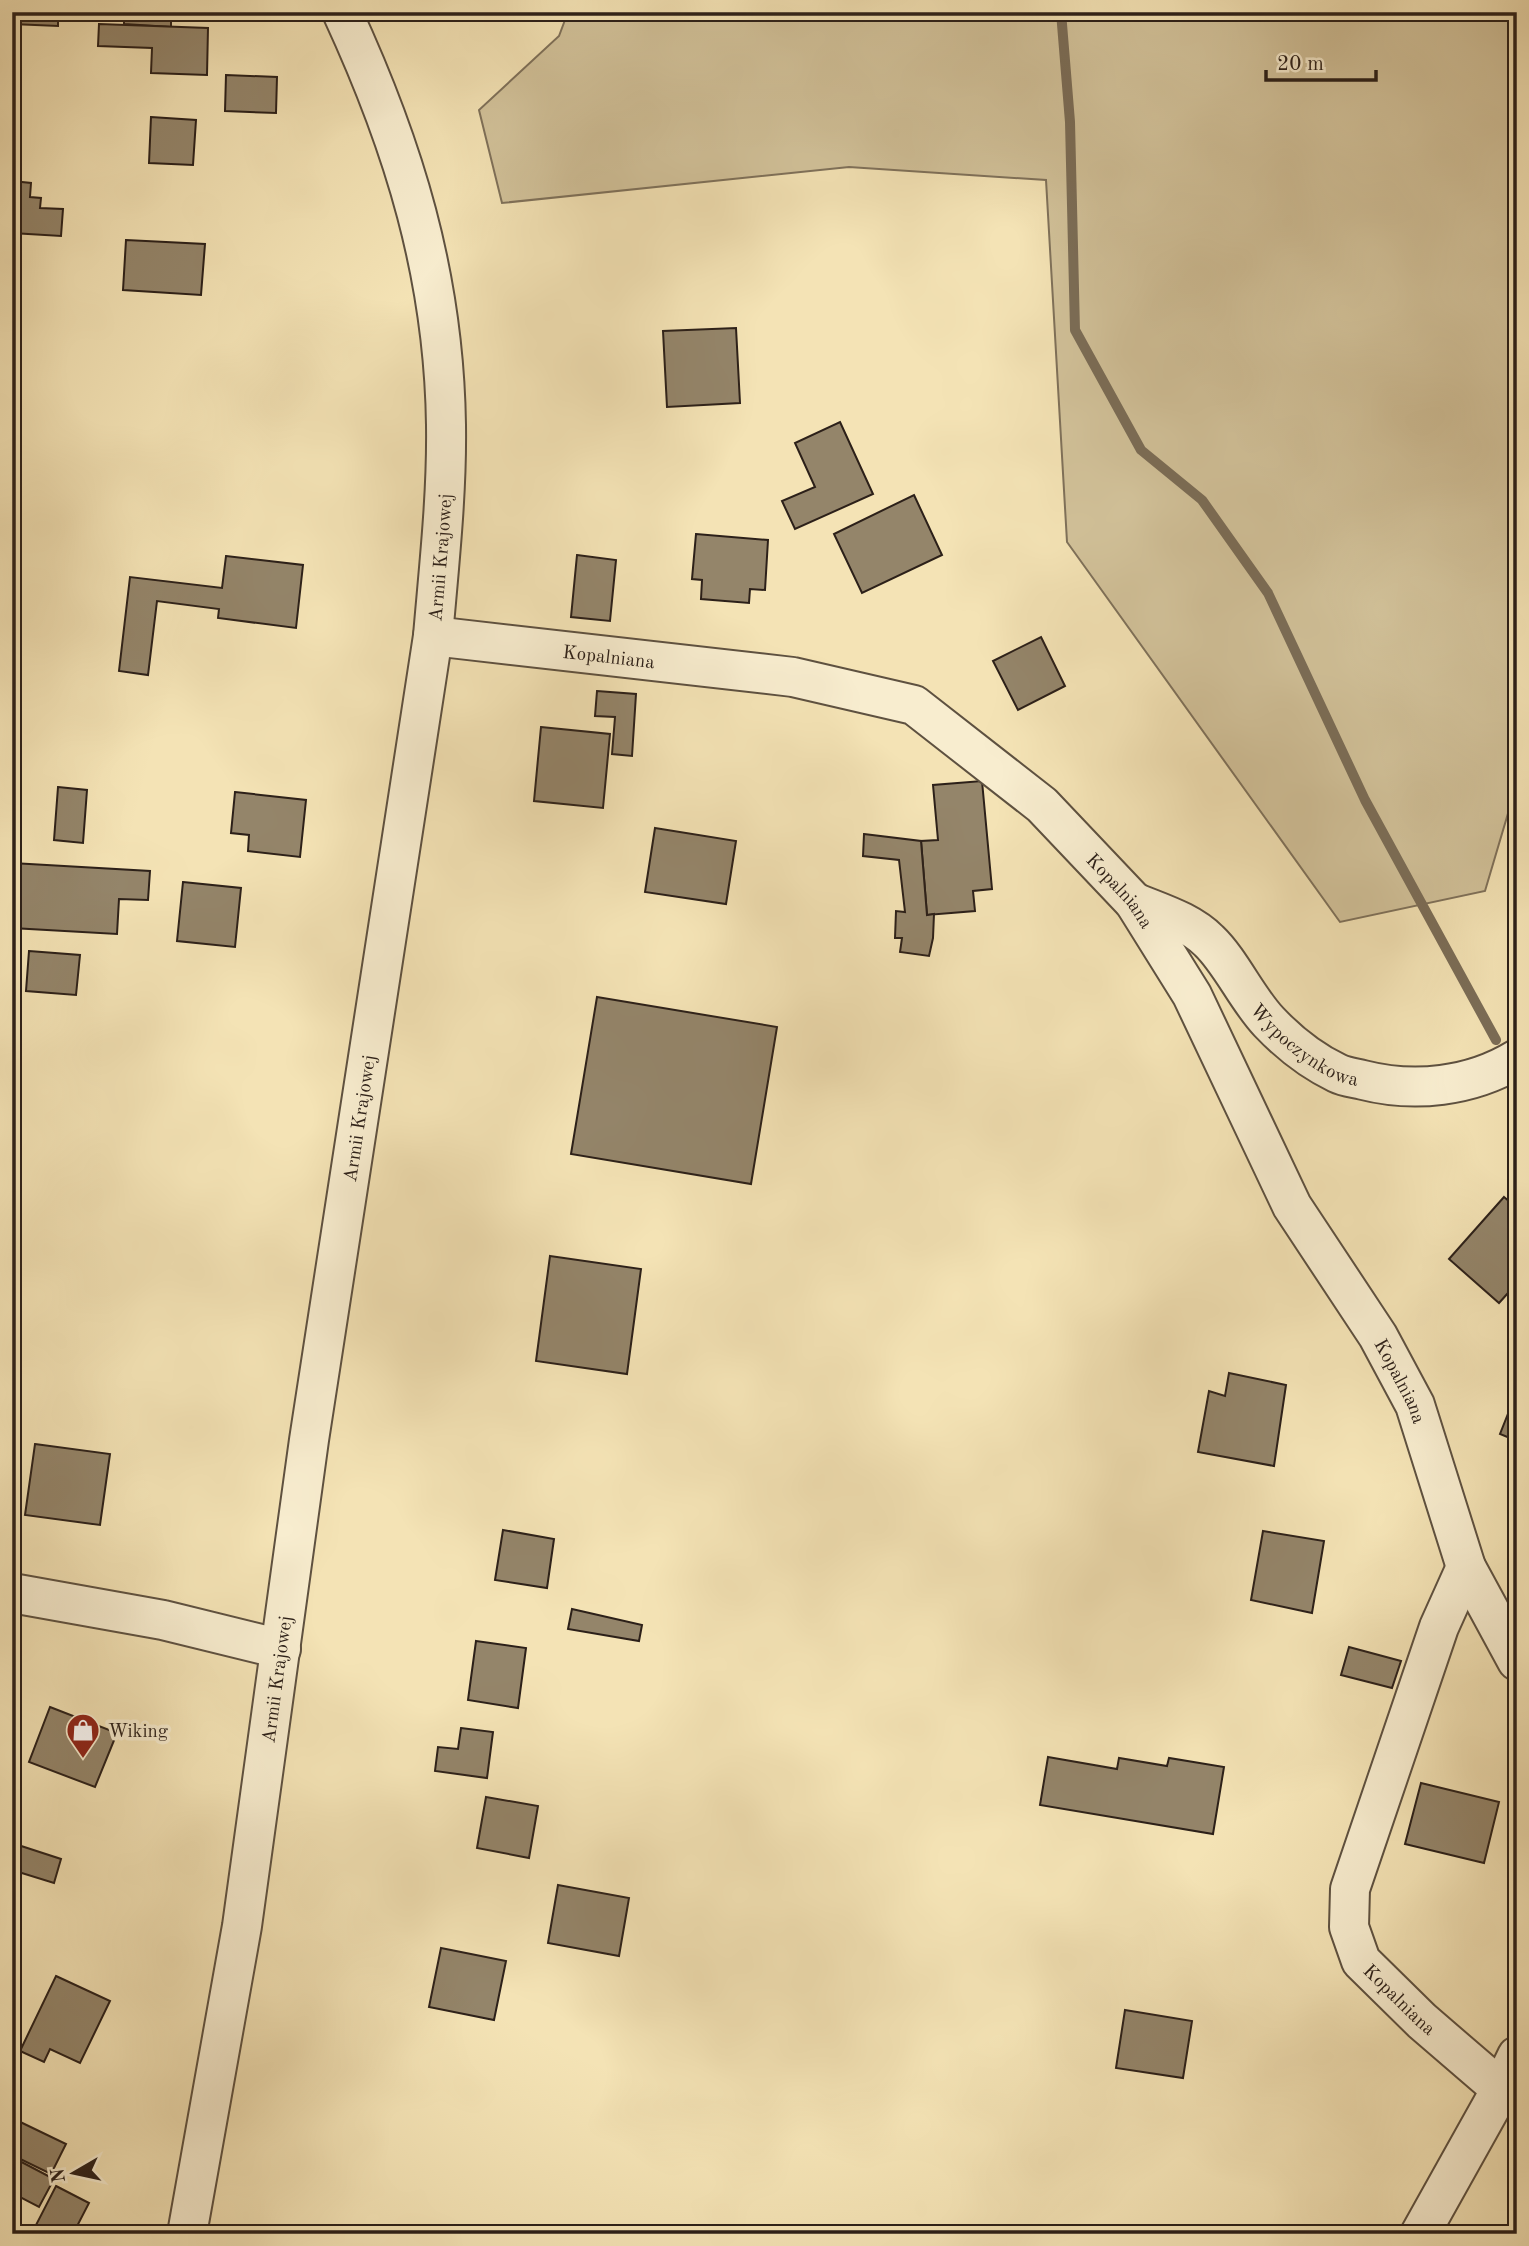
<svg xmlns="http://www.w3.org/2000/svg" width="1529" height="2246" font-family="'Old Standard TT',serif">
  <rect width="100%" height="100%" fill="#f4e3b5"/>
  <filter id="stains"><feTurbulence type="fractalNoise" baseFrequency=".00286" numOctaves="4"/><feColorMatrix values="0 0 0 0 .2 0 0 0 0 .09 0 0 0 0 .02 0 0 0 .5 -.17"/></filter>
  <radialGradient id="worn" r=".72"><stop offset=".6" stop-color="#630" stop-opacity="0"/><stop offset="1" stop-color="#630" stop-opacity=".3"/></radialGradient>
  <polygon fill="#d2c29a" stroke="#7f715a" stroke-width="2" points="568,12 1517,12 1517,783 1485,891 1340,922 1067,542 1046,180 849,167 502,203 479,110 559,36"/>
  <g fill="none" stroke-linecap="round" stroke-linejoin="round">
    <polyline stroke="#7b6d57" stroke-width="10" points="1061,12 1070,122 1075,330 1141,450 1202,500 1268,593 1365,800 1496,1040"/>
  </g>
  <g fill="#94856a" stroke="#2c2019" stroke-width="2">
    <polygon points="12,12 58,12 58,26 12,24"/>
    <polygon points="124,12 171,12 171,27 124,24"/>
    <polygon points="99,24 208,28 207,75 151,73 152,48 98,46"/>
    <polygon points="226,75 277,77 276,113 225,111"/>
    <polygon points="151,117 196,120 193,165 149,163"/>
    <polygon points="12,181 31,183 30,197 41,198 40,208 63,209 61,236 12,233"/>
    <polygon points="126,240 205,244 201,295 123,290"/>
    <polygon points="736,328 740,403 667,407 663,331"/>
    <polygon points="840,422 873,494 795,529 782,501 815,487 795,443"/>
    <polygon points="914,495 942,555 862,593 834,534"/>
    <polygon points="696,534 768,540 765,590 750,589 749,603 701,599 702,580 692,579"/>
    <polygon points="577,555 616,560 610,621 571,617"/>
    <polygon points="226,556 303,565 296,628 218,618 219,609 157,601 148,675 119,671 130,577 222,588"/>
    <polygon points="1041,637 1065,686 1018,710 993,661"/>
    <polygon points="597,691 636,694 632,756 612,754 615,717 595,716"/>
    <polygon points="541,727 610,734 603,808 534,801"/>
    <polygon points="982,781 992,889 973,891 975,911 927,915 921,841 938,840 933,785"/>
    <polygon points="58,787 87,790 83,843 54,840"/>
    <polygon points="235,792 306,800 300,857 248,851 249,835 231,833"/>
    <polygon points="655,828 736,841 726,904 645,892"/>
    <polygon points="864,834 921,841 927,915 934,914 933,938 929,956 900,952 902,938 895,938 896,911 905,912 899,860 863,856"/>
    <polygon points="12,863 150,871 148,900 119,899 117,934 12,928"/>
    <polygon points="183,882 241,888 235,947 177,941"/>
    <polygon points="29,951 80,955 76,995 26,991"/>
    <polygon points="597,997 777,1027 751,1184 571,1154"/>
    <polygon points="1504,1197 1517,1208 1517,1283 1499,1303 1449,1259"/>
    <polygon points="550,1256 641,1269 627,1374 536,1361"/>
    <polygon points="1229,1373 1286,1385 1274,1466 1198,1452 1209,1391 1225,1396"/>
    <polygon points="1517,1391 1517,1441 1500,1434"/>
    <polygon points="35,1444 110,1454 100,1525 25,1515"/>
    <polygon points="503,1530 554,1539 547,1588 495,1580"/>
    <polygon points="1263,1531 1324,1541 1312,1613 1251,1600"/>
    <polygon points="572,1609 642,1625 639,1641 568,1629"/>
    <polygon points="476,1641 526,1648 518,1708 468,1700"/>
    <polygon points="1349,1647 1401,1661 1392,1688 1341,1675"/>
    <polygon points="50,1707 117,1733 95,1787 29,1762"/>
    <polygon points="461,1728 493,1732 487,1778 435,1771 438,1747 458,1749"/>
    <polygon points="1048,1757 1117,1769 1119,1758 1167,1766 1169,1758 1224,1767 1213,1834 1040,1805"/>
    <polygon points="1421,1783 1499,1802 1484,1863 1405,1844"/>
    <polygon points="486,1797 538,1806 529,1858 477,1848"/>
    <polygon points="12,1843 61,1859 54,1883 12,1870"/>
    <polygon points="558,1885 629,1898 619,1956 548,1943"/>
    <polygon points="441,1948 506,1961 494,2020 429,2007"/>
    <polygon points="56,1976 110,2001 80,2063 50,2049 44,2062 20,2051"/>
    <polygon points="1125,2010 1192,2021 1183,2078 1116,2068"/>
    <polygon points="12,2118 66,2144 51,2174 12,2155"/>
    <polygon points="12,2157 54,2179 39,2207 12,2193"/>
    <polygon points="56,2186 89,2203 73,2234 52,2234 36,2225"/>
  </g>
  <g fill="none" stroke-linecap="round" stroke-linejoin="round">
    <defs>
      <g id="minor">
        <path id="s1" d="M433,636L793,677L914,705L1042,805L1134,902L1192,995L1292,1206L1378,1336L1415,1405L1466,1567L1517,1661"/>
        <path id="s2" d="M1134,902C1160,913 1189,921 1209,941C1231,962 1247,999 1269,1022C1288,1042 1312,1061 1337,1073C1345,1077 1355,1078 1363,1080C1414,1093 1471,1087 1517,1059"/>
        <path id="s3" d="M1466,1567L1439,1627L1350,1889L1349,1927L1361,1961L1422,2021L1501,2089L1517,2099"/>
        <polyline points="12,1593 163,1620 281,1649"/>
        <polyline points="1420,2234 1501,2089 1517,2056"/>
      </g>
      <g id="tertiary">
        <path id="s4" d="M187,2234L242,1926L309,1440L433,636C439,566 447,495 446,425C444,276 404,146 342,12"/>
      </g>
    </defs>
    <use href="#minor" stroke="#5e5140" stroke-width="42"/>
    <use href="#tertiary" stroke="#5e5140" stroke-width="42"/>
    <use href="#minor" stroke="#f8edcf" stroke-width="38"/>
    <use href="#tertiary" stroke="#f8edcf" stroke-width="38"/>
  </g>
  <defs>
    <symbol id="shop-pin" viewBox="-11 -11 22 30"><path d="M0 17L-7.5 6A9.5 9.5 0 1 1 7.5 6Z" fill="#8f2418" stroke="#f8edcf"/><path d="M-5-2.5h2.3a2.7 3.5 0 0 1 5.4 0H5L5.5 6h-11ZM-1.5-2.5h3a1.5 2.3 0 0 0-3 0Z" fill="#fff"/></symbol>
  </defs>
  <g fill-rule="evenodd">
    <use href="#shop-pin" x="64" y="1711" width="38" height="52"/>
  </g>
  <g text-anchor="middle" stroke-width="7" stroke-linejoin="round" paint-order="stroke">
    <g font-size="19" fill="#2c2019" stroke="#f8edcf">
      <text dy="7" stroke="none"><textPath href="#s4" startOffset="1696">Armii Krajowej</textPath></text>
      <text dy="7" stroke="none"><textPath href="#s1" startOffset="177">Kopalniana</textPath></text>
      <text dy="7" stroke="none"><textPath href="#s1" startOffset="765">Kopalniana</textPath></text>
      <text dy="7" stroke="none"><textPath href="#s2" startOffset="229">Wypoczynkowa</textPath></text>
      <text dy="7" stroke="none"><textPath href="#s4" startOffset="1129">Armii Krajowej</textPath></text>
      <text dy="7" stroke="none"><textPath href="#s1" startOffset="1332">Kopalniana</textPath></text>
      <text dy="7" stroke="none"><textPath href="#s4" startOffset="562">Armii Krajowej</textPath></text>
      <text dy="7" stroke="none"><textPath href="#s3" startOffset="471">Kopalniana</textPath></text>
    </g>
    <g font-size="19" fill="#2c2019" stroke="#f8edcf" text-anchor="start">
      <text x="108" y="1737">Wiking</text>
    </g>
  </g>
  <rect width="1529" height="2246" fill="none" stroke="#f4e3b5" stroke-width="42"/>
  <rect x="14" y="14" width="1501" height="2218" fill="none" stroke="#2c2019" stroke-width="3.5"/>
  <rect x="21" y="21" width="1487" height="2204" fill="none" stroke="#2c2019" stroke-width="2"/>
  <g transform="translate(74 2173) rotate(261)" stroke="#f8edcf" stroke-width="5" paint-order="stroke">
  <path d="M0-5L12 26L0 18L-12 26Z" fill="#2c2019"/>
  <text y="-10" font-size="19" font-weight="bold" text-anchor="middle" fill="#2c2019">N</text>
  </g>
  <path d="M1266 70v10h110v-10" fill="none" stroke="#2c2019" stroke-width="3.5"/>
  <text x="1277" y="70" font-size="21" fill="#2c2019" stroke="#f8edcf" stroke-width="5" paint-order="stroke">20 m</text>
  <rect width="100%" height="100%" filter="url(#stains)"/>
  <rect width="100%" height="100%" fill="url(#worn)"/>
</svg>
